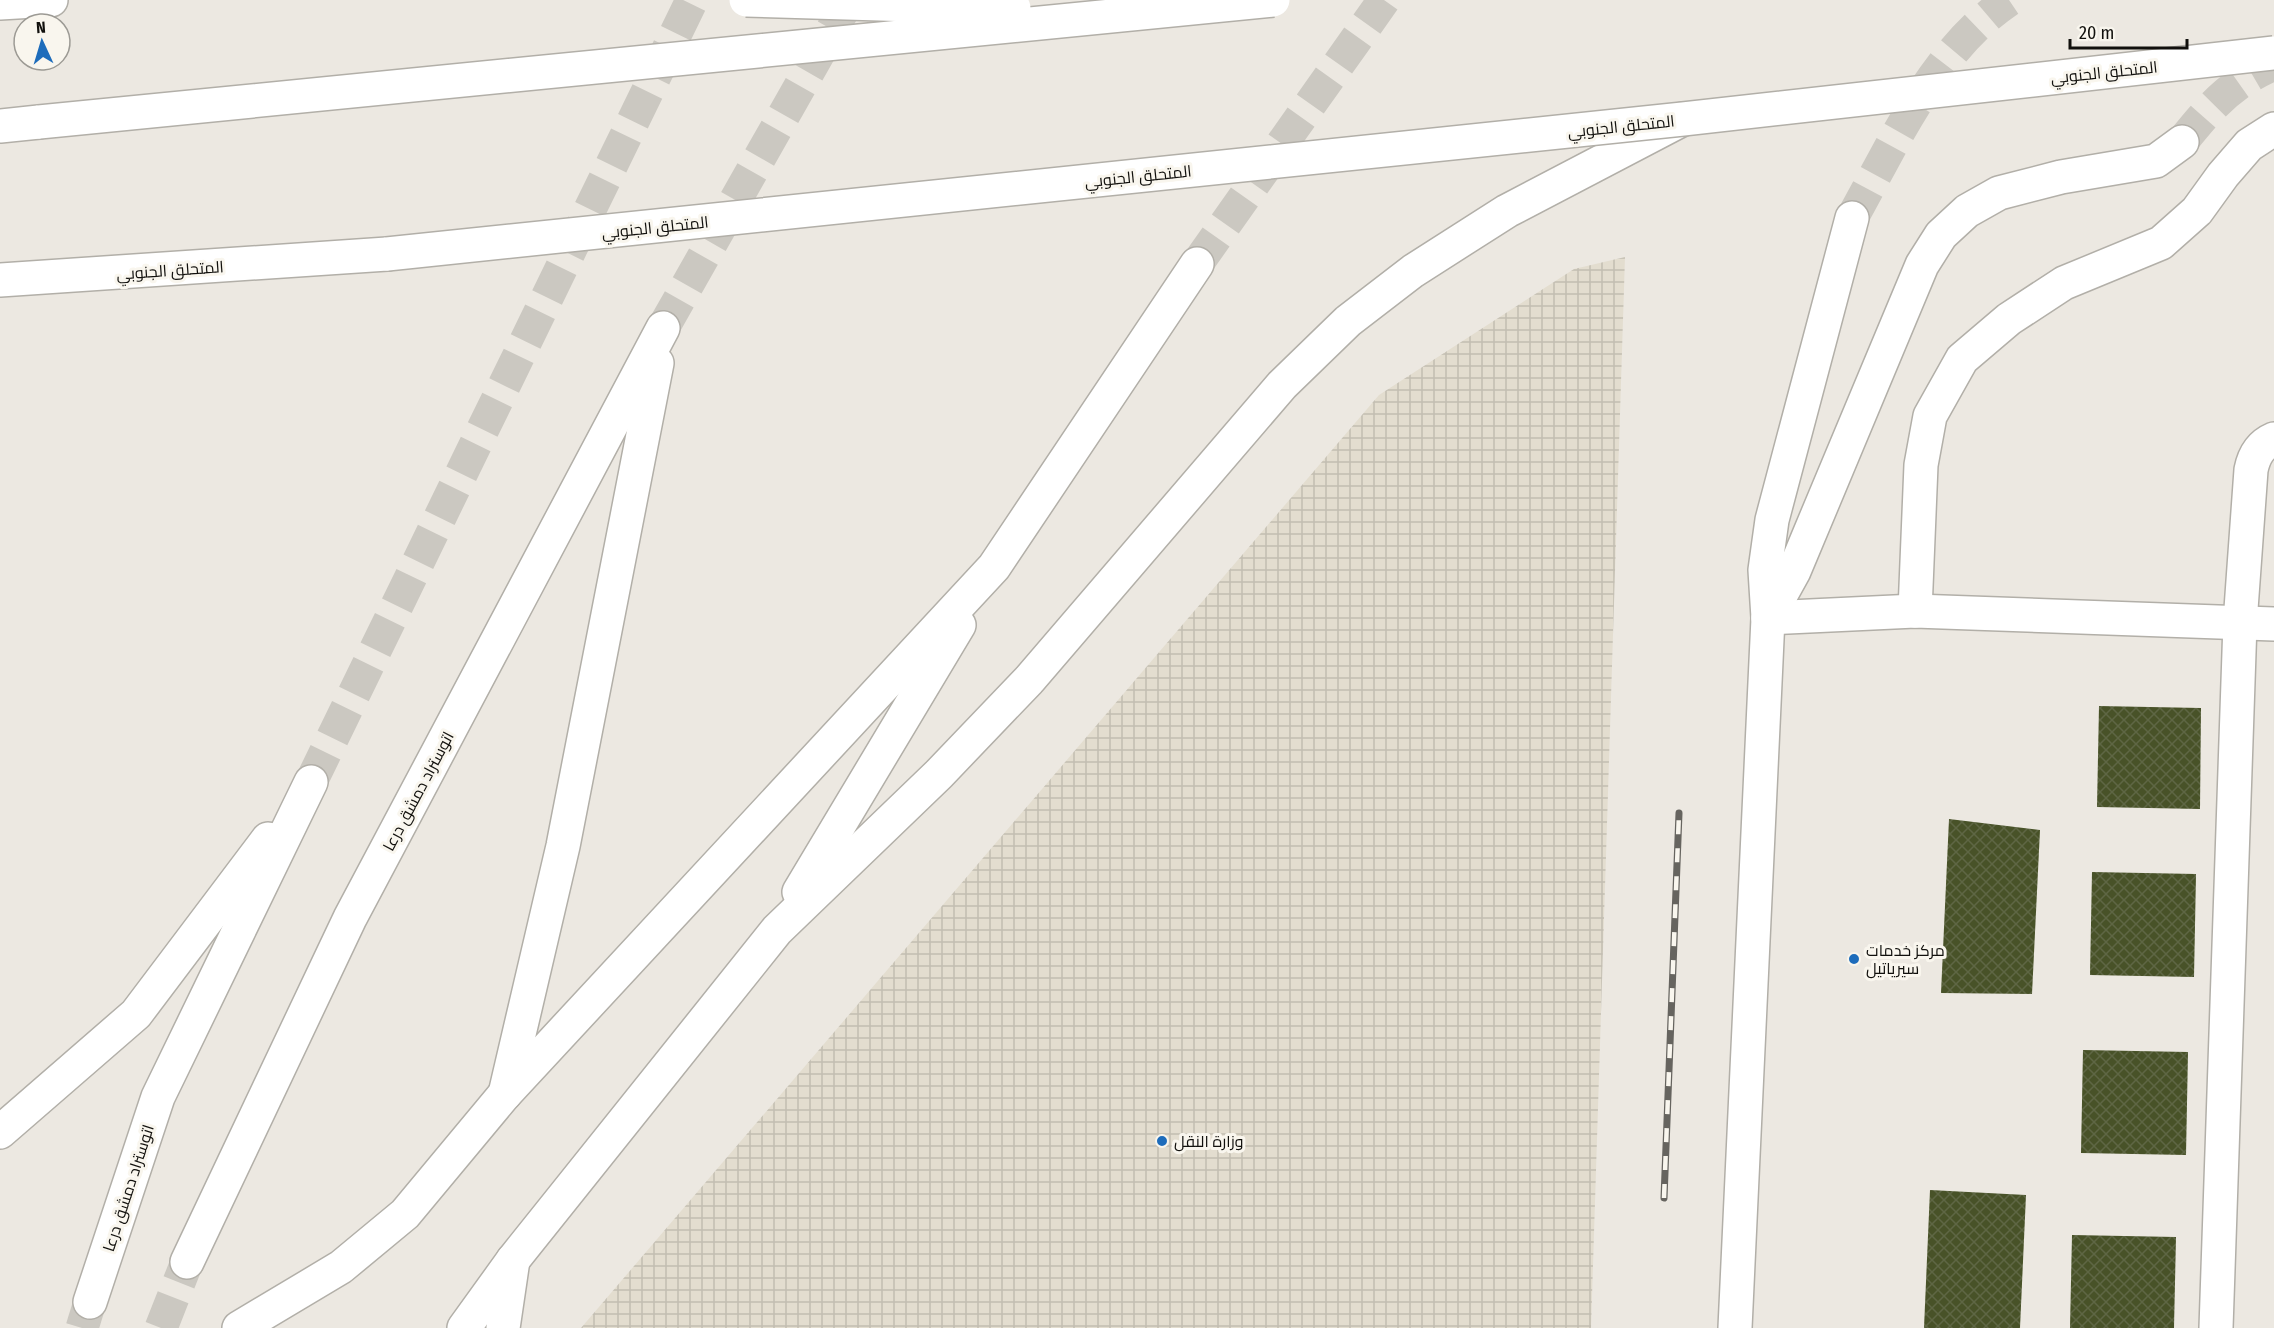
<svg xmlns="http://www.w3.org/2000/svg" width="2274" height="1328" font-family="'Fira Sans Condensed',Cairo,sans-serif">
  <defs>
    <pattern id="industrial-grid" width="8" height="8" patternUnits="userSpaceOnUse" patternTransform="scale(1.5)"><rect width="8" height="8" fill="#e3ddcf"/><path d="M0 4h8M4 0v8" fill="none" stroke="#c2bdb1"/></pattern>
    <pattern id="building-cross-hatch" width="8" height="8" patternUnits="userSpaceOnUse" patternTransform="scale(1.5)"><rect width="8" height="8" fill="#485228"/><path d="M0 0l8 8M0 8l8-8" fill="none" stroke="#5e6644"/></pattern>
  </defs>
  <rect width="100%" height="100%" fill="#ece8e1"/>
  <polygon fill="url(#industrial-grid)" points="1625,257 1591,1328 581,1328 1379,395 1574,269"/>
  <g fill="url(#building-cross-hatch)">
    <polygon points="2099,706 2201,708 2200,809 2097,807"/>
    <polygon points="1949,819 2040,830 2032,994 1941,993"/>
    <polygon points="2092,872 2196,874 2194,977 2090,975"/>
    <polygon points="2083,1050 2188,1052 2186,1155 2081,1153"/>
    <polygon points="1930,1190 2026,1195 2020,1328 1924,1328"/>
    <polygon points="2072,1235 2176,1237 2174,1328 2070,1328"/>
  </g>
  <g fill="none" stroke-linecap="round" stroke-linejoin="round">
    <g stroke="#cbc8c1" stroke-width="33" stroke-dasharray="33 16" stroke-linecap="butt">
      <path d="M2182,142C2211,106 2231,83 2274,64"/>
      <path d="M1852,218C1895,141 1934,51 2009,0"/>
    </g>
    <g stroke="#cbc8c1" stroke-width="33" stroke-dasharray="33 16" stroke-linecap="butt">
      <polyline points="1197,264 1384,0"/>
      <polyline points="663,328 849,0"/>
      <polyline points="311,782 692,0"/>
      <polyline points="82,1328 90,1302"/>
      <polyline points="161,1328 187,1262"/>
    </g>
    <defs>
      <g id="minor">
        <polyline points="1915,611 1921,465 1930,416 1962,359 2009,319 2064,283 2161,243 2197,211 2223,175 2249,145 2274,129"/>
        <polyline points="1768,618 1915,611 2274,624"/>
        <path d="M2216,1328L2240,623L2251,470C2254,455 2260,445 2274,439"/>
      </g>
      <g id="major">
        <polyline points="1768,618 1794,571 1922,265 1941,235 1967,211 1999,193 2061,177 2156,161 2182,142"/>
        <polyline points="503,1328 513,1260"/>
        <polyline points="1735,1328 1768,618 1765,570 1772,520 1852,218"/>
      </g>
      <g id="highway">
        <polyline points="0,3 51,0"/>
        <polyline points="0,126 39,122"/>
        <polyline points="0,280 387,254"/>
        <polyline points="799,892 959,625"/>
        <polyline points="505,1094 563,846 657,363"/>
        <polyline points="0,1132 136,1014 268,839"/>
        <polyline points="187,1262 350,918 663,328"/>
        <polyline points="90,1302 158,1097 311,782"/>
        <polyline points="239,1328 341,1267 405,1214 504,1095 994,567 1197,264"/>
        <polyline points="464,1328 513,1260 777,930 939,774 1029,680 1282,385 1348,321 1413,271 1507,211 1683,119"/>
      </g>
    </defs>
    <use href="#minor" stroke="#b2afa8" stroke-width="36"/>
    <use href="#major" stroke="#b2afa8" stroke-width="36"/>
    <use href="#highway" stroke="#b2afa8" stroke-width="36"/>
    <use href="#minor" stroke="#fff" stroke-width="33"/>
    <use href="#major" stroke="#fff" stroke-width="33"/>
    <use href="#highway" stroke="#fff" stroke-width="33"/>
    <defs>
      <polyline id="rail" points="1664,1198 1679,813"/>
    </defs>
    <use href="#rail" stroke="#66645f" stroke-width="7"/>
    <use href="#rail" stroke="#f9f6ee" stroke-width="4.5" stroke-dasharray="14" stroke-linecap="butt"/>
    <defs>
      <g id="highway-bridge">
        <polyline points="746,0 1014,8"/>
        <polyline points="39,122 1273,0"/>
        <polyline points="387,254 1683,119 2274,53"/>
      </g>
    </defs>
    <use href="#highway-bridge" stroke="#b2afa8" stroke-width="36" stroke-linecap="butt"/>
    <use href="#highway-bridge" stroke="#fff" stroke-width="33"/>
  </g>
  <g fill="#1d6cbb" stroke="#f9f6ee" stroke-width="2">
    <circle cx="1854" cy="959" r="6"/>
    <circle cx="1162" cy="1141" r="6"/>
  </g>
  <g text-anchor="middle" stroke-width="6" stroke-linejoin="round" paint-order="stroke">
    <g font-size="16" fill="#11100d" stroke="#f9f6ee">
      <text transform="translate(2104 72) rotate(-6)" y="6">المتحلق الجنوبي</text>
      <text transform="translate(1621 126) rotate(-6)" y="6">المتحلق الجنوبي</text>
      <text transform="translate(1138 176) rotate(-6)" y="6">المتحلق الجنوبي</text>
      <text transform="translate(655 227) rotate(-6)" y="6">المتحلق الجنوبي</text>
      <text transform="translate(170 270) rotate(-4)" y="6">المتحلق الجنوبي</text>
      <text transform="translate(418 791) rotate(-62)" y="6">اتوستراد دمشق درعا</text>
      <text transform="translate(128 1188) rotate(-72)" y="6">اتوستراد دمشق درعا</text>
    </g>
    <g font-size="16" fill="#11100d" stroke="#f9f6ee" text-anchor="start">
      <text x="1866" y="956">مركز خدمات<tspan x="1866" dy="18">سيرياتيل</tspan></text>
      <text x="1174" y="1147">وزارة النقل</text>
    </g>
  </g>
  <g transform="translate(42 42) rotate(356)"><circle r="28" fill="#f9f6ee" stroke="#9c9a94" stroke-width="1.5"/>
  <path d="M0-4.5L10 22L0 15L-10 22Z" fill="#1d6cbb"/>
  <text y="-9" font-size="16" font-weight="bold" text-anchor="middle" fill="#11100d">N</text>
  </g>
  <path d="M2070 39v9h117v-9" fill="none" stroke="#11100d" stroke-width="3"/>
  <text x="2079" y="39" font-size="18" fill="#11100d" stroke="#f9f6ee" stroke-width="4.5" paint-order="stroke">20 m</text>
</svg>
